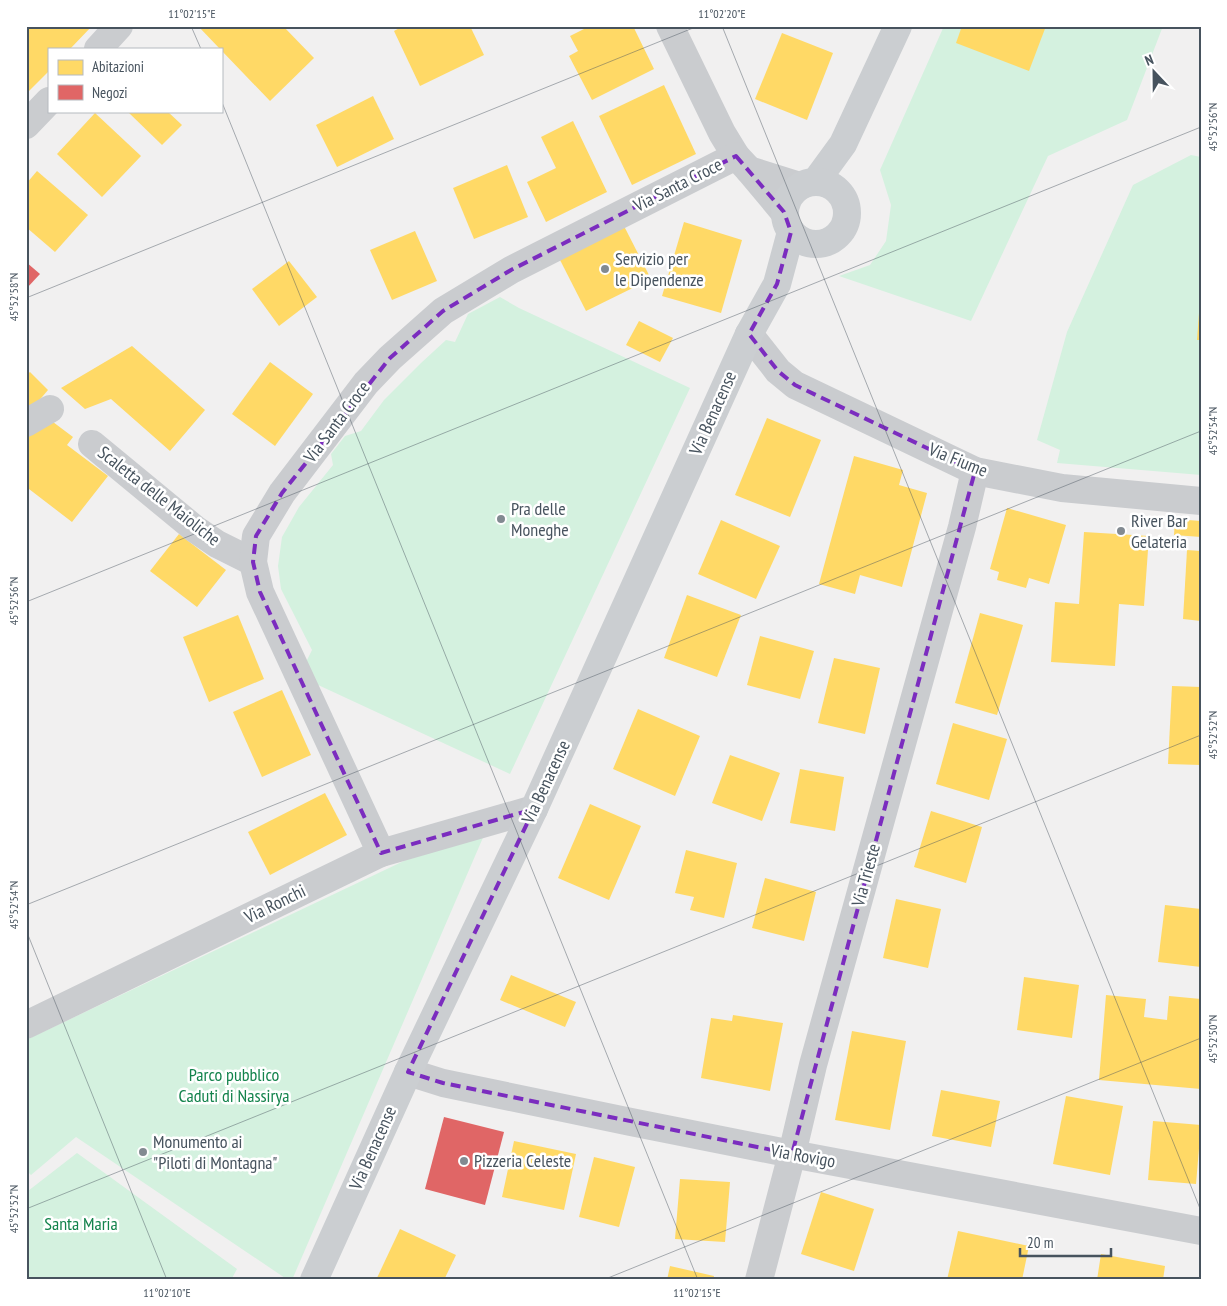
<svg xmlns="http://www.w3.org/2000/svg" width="1227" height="1306" font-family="'PT Sans Narrow',sans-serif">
  <rect width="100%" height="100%" fill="#f1f0f0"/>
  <g fill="#d4f1df">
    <polygon points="944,26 1163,26 1127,120 1048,156 971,321 839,276 870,265 886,241 891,205 880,170"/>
    <polygon points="1191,155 1201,157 1201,475 1057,463 1060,450 1037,440 1067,332 1133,185"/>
    <polygon points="500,297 519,308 690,388 510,774 316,684 306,662 312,650 281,589 278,566 282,537 299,507 333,465 331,454 345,436 361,431 384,400 421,363 446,340 455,342 468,314"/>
    <polygon points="488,826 292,1280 288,1280 76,1137 31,1175 26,1170 26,1040 446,841"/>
    <polygon points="77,1153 237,1269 231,1280 26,1280 26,1190 28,1191"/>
  </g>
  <g fill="#ffd966">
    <polygon points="26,26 92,26 70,49 49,49 49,71 26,94"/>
    <polygon points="198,26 283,26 314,58 270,101 221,50 221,49 220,49"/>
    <polygon points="403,26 470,26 484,55 420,86 394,31"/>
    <polygon points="590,26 633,26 654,69 592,100 569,56 578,51 570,36"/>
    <polygon points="962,26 1046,26 1029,71 956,43"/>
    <polygon points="782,33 833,53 807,120 755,99"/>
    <polygon points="664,85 696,154 632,185 599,116"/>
    <polygon points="373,96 394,139 337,167 316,125"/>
    <polygon points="127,111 167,111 182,125 162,145"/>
    <polygon points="95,113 141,156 102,197 57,154"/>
    <polygon points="573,121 607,192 546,222 527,182 556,168 541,137"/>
    <polygon points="507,165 528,217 474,239 453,188"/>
    <polygon points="37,171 88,215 55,252 26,227 26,184"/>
    <polygon points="684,222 742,240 721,313 662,296"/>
    <polygon points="624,226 651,279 586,311 559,258"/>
    <polygon points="415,231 437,281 392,300 370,250"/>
    <polygon points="289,261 317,297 279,326 252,289"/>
    <polygon points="1199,313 1201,313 1201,340 1197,340"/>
    <polygon points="639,321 673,338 660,362 626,345"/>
    <polygon points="132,346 205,410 170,451 111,399 85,409 61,388"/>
    <polygon points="270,362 313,394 275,446 232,414"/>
    <polygon points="30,372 48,390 31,410 26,412 26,375"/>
    <polygon points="767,418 821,440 790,517 735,495"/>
    <polygon points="49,419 73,437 67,445 108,476 72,522 29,489 26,492 26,431"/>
    <polygon points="854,456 903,470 899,485 927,493 902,587 860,575 855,594 819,584"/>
    <polygon points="1007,508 1066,525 1049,584 1029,578 1026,588 997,580 999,572 990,569"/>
    <polygon points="1175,519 1201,521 1201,537 1174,535"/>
    <polygon points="721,520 780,546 756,599 698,574"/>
    <polygon points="1084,532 1149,536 1144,606 1119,604 1115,666 1051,662 1055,602 1079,604"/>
    <polygon points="179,534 226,570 197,607 150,571"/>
    <polygon points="1187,550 1201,551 1201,621 1183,619"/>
    <polygon points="687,595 741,615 717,677 664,658"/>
    <polygon points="980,613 1023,625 997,715 955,703"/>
    <polygon points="238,615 264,679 209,702 183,637"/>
    <polygon points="760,636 814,651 800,699 747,685"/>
    <polygon points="834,658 880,668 865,734 818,723"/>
    <polygon points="1172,686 1201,687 1201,765 1168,764"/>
    <polygon points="282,690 311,755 262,777 233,712"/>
    <polygon points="638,709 700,736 675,796 613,769"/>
    <polygon points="953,723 1007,739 989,800 936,784"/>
    <polygon points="730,755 780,773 762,821 712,803"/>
    <polygon points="800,769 844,777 835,831 790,823"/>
    <polygon points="325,793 347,835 270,875 248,832"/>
    <polygon points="590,804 641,826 609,900 558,878"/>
    <polygon points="931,811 982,827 966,883 914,867"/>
    <polygon points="686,850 737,863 724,918 690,910 694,897 675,893"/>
    <polygon points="765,878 816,892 804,941 752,928"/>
    <polygon points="896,899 941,909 928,968 883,958"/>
    <polygon points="1165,905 1201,909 1201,967 1158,962"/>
    <polygon points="511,975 576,1002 565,1027 500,1000"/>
    <polygon points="1024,977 1079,985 1072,1038 1017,1030"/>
    <polygon points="1106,995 1146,999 1144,1017 1167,1020 1169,996 1201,999 1201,1089 1099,1080"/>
    <polygon points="733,1015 783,1023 770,1091 701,1078 711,1018 732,1021"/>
    <polygon points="852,1031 906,1041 890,1130 835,1120"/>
    <polygon points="941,1090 1000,1101 991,1147 932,1136"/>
    <polygon points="1066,1096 1123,1106 1110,1175 1053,1164"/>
    <polygon points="1153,1121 1201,1125 1196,1184 1148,1180"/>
    <polygon points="514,1141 576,1154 564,1210 502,1197"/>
    <polygon points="594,1157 635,1167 619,1227 579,1217"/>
    <polygon points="680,1179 730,1182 725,1242 675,1239"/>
    <polygon points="821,1192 874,1209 854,1271 801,1254"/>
    <polygon points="400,1229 456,1255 444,1280 376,1280"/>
    <polygon points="958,1231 1029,1246 1022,1280 947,1280"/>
    <polygon points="1101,1254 1165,1266 1163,1280 1097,1280"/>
    <polygon points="670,1266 714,1276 713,1280 667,1280"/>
  </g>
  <g fill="#e06666">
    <polygon points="26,262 40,274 26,289"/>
    <polygon points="444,1117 504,1132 485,1205 425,1189"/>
  </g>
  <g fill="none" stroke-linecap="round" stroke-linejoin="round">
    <g stroke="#cacccf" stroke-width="28">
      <polyline points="670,26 722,133 736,156 749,170 784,212"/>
      <polyline points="98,49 119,26"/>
      <polyline points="26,125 49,101"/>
      <polyline points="749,170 800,186"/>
      <polyline points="749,334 778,371 795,385 975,471 1062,488 1201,501"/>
      <polyline points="26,423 50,409"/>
      <polyline points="92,444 195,529 217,544 253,562"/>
      <polyline points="381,853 260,592 253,562 256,536 282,493 366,383 390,358 443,311 511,270 736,156"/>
      <polyline points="26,1025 381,853 534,809"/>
      <polyline points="408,1072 443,1083 631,1122 792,1154 1201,1231"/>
      <polyline points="759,1280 792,1154 813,1065 962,527 975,471"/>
    </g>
    <g stroke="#cbced1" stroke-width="28">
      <polyline points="816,181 843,144 898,26"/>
      <circle cx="816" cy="213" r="31"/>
      <polyline points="314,1280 408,1072 534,809 749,334 777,284 791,232"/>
    </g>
  </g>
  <path fill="none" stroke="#7b2cbf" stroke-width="4" stroke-dasharray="10 6" stroke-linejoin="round" d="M736,156L784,212L791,232L777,284L749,334L778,371L795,385L975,471L792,1154L443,1083L408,1072L534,809L381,853L260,592L253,562L256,536L282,493L390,358L443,311L511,270Z"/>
  <path fill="none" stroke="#47535e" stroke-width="1" stroke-opacity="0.45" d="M191,26L201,49M722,26L1201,1211M221,100L698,1280M26,298L698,26M26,602L1201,127M26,905L1201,431M26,930L167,1280M26,1209L1201,735M603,1280L1201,1038"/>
  <g fill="#828a91" stroke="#fff" stroke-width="2">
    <circle cx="605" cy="269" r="5"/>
    <circle cx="501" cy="519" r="5"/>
    <circle cx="1121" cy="531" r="5"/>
    <circle cx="143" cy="1152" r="5"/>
    <circle cx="464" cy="1161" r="5"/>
  </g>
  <g text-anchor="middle" stroke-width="5" stroke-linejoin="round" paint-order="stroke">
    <g font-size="18" fill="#47535e" stroke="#fff">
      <text transform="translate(678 185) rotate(-27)" y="6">Via Santa Croce</text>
      <text transform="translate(713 413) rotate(-66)" y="6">Via Benacense</text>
      <text transform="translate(337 422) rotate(-53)" y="6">Via Santa Croce</text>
      <text transform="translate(958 460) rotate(22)" y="6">Via Fiume</text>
      <text transform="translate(159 496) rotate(38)" y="6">Scaletta delle Maioliche</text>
      <text transform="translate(546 782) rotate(-65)" y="6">Via Benacense</text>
      <text transform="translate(866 875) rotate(-75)" y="6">Via Trieste</text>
      <text transform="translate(275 904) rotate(-26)" y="6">Via Ronchi</text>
      <text transform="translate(373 1148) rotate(-66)" y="6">Via Benacense</text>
      <text transform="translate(803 1156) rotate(10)" y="6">Via Rovigo</text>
    </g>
    <g font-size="18" fill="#47535e" stroke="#fff" text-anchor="start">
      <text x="615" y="265">Servizio per<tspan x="615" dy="21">le Dipendenze</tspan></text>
      <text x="511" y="515">Pra delle<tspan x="511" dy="21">Moneghe</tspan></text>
      <text x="1131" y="527">River Bar<tspan x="1131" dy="21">Gelateria</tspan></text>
      <text x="153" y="1148">Monumento ai<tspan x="153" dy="21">"Piloti di Montagna"</tspan></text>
      <text x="474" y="1167">Pizzeria Celeste</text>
    </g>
    <g font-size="18" fill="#13834c" stroke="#fff">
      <text x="234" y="1081">Parco pubblico<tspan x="234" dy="21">Caduti di Nassirya</tspan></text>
      <text x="81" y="1230">Santa Maria</text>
    </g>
  </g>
  <rect width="1227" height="1306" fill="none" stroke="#ffffff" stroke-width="55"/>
  <rect x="48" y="48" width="175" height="65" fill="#ffffff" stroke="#b5babf"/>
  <rect x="58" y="60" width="25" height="15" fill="#ffd966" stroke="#b5babf"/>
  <text x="92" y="72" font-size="15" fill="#47535e">Abitazioni</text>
  <rect x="58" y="85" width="25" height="15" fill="#e06666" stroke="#b5babf"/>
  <text x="92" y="98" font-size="15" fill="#47535e">Negozi</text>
  <g transform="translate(1154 72) rotate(338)" stroke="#ffffff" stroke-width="4" paint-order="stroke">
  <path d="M0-4L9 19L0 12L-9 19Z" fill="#47535e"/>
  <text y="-8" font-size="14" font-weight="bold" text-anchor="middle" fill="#47535e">N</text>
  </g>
  <path d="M1020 1248v8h91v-8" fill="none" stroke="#47535e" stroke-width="2.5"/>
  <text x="1027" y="1248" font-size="15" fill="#47535e" stroke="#ffffff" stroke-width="4" paint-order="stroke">20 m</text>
  <rect x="28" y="28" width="1172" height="1250" fill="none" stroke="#47535e" stroke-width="2"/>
  <g font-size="12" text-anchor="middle" fill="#47535e">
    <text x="192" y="18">11°02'15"E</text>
    <text x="722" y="18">11°02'20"E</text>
    <text transform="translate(1213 127) rotate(-90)" y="4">45°52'56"N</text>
    <text transform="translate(14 297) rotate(-90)" y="4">45°52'58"N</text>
    <text transform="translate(1213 431) rotate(-90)" y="4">45°52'54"N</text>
    <text transform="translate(14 601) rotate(-90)" y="4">45°52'56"N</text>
    <text transform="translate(1213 735) rotate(-90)" y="4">45°52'52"N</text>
    <text transform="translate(14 905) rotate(-90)" y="4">45°52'54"N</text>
    <text transform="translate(1213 1039) rotate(-90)" y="4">45°52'50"N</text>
    <text transform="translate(14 1209) rotate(-90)" y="4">45°52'52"N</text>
    <text x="167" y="1297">11°02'10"E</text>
    <text x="697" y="1297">11°02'15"E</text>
  </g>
</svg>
